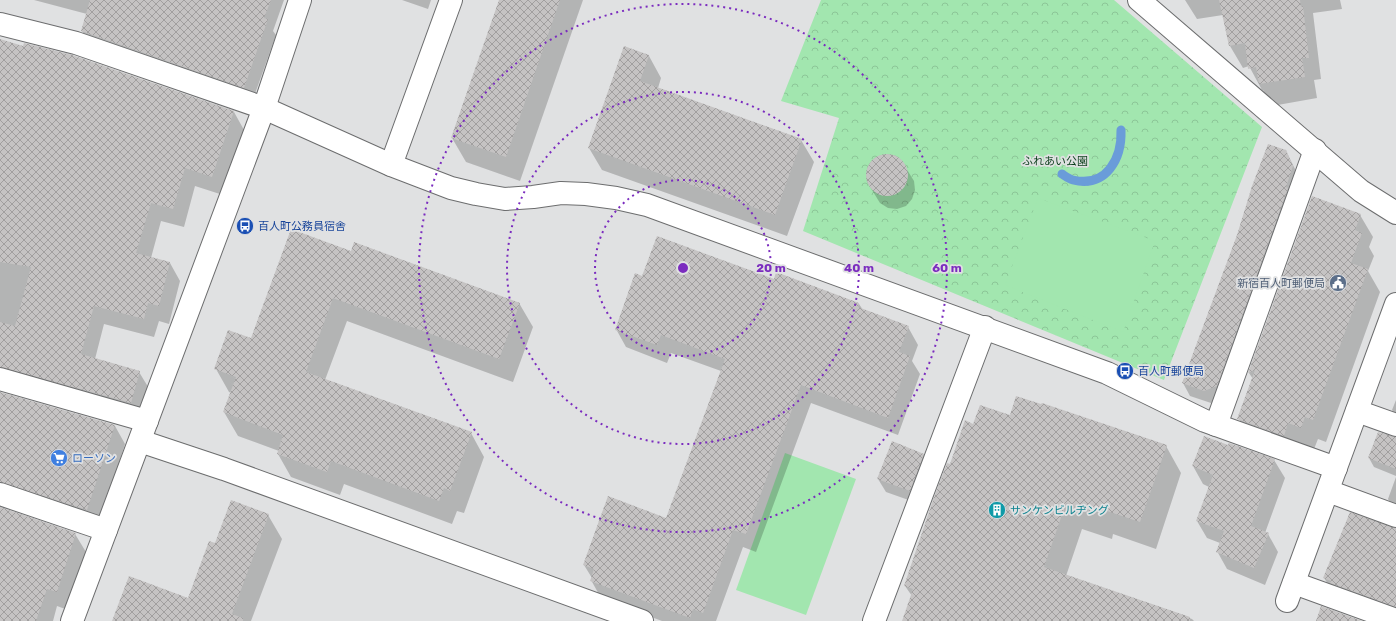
<svg xmlns="http://www.w3.org/2000/svg" width="1396" height="621" font-family="Rubik,'Noto Sans JP',sans-serif">
  <defs>
    <pattern id="park-crowns" width="20" height="18" patternUnits="userSpaceOnUse"><rect width="20" height="18" fill="#a2e6af"/><path d="M2 6a3 3 0 1 1 6 0M12 15a3 3 0 1 1 6 0" fill="none" stroke="#8cc697"/></pattern>
    <pattern id="building-cross-hatch" width="8" height="8" patternUnits="userSpaceOnUse"><rect width="8" height="8" fill="#c5c3c3"/><path d="M0 0l8 8M0 8l8-8" fill="none" stroke="#a19f9f"/></pattern>
  </defs>
  <rect width="100%" height="100%" fill="#e0e1e2"/>
  <polygon fill="url(#park-crowns)" points="821,0 1114,0 1262,127 1164,380 803,231 839,118 781,101"/>
  <g fill="#a2e6af">
    <polygon points="1038,198 1155,241 1123,332 1005,285"/>
    <polygon points="785,453 856,479 806,615 736,590"/>
  </g>
  <g fill="#0003">
    <polygon points="34,0 284,0 273,31 276,35 252,102 91,46 82,31 87,14"/>
    <polygon points="402,0 431,0 428,9"/>
    <polygon points="500,0 583,0 520,181 466,162 452,138"/>
    <polygon points="1185,0 1340,0 1342,9 1313,13 1321,79 1314,80 1317,98 1272,106 1263,90 1262,90 1249,66 1243,68 1230,46 1223,15 1197,19"/>
    <polygon points="0,40 234,112 244,130 223,195 195,186 184,227 161,221 151,258 170,263 180,281 169,324 159,321 154,337 104,324 95,359 139,372 150,390 141,421 1,389 0,391"/>
    <polygon points="649,56 661,78 658,88 801,140 814,162 787,236 602,170 589,148"/>
    <polygon points="1286,151 1300,179 1224,398 1211,403 1190,396 1183,383"/>
    <polygon points="884,154 893,155 901,160 914,181 915,190 912,199 906,206 897,209 888,208 880,203 867,182 866,173 869,164 875,158"/>
    <polygon points="1312,198 1360,215 1373,237 1369,247 1374,256 1368,271 1380,292 1326,442 1318,439 1314,449 1251,441 1239,419 1253,379 1249,373"/>
    <polygon points="351,252 519,303 533,327 513,382 347,321 325,380 471,433 484,457 464,513 457,511 452,524 344,484 340,495 291,477 278,454 279,451 238,436 224,412 231,393 229,392 216,369 252,340"/>
    <polygon points="642,277 774,280 859,304 863,310 908,327 918,345 912,361 920,374 898,435 811,403 756,552 743,547 716,621 662,621 601,598 591,580 592,578 584,565 667,519 721,371 671,353 667,363 626,347 616,329"/>
    <polygon points="0,393 115,426 125,444 98,528 2,503 0,506"/>
    <polygon points="1396,400 1396,416 1392,410"/>
    <polygon points="1011,416 1166,446 1181,473 1156,549 1113,534 1112,539 1082,529 1066,576 1192,619 1194,621 903,621 912,596 905,586 951,465 974,425"/>
    <polygon points="1204,437 1229,447 1274,460 1285,478 1265,533 1268,534 1278,552 1265,585 1227,569 1217,551 1220,543 1207,538 1197,521 1209,487 1203,484 1193,466"/>
    <polygon points="1396,438 1396,476 1374,467 1369,458"/>
    <polygon points="923,454 930,467 917,503 886,492 878,479"/>
    <polygon points="1396,477 1396,509 1393,508 1388,499"/>
    <polygon points="0,508 75,534 86,552 68,610 57,606 53,621 0,621"/>
    <polygon points="268,515 282,539 251,621 114,621 189,599 216,544"/>
    <polygon points="1396,529 1396,613 1330,587 1324,578"/>
  </g>
  <g fill="none" stroke-linecap="round" stroke-linejoin="round">
    <path stroke="#6a9cd9" stroke-width="9" d="M1062,174C1065,176 1069,179 1073,180C1107,188 1122,158 1121,130"/>
  </g>
  <g fill="url(#building-cross-hatch)">
    <polygon points="90,0 271,0 264,18 268,19 244,88 81,31"/>
    <polygon points="499,0 560,0 506,157 451,138"/>
    <polygon points="1219,0 1300,0 1301,7 1303,6 1309,58 1302,58 1305,77 1259,84 1256,67 1248,69 1245,43 1229,46"/>
    <polygon points="0,39 23,46 24,43 72,55 234,111 212,177 185,168 173,209 151,203 136,253 170,262 159,306 148,303 144,319 94,306 81,354 140,371 131,403 0,367 0,322 15,326 31,267 0,262"/>
    <polygon points="624,46 649,55 640,81 802,139 775,215 588,148"/>
    <polygon points="1268,144 1286,150 1293,166 1286,187 1288,188 1217,386 1204,391 1182,383 1237,235 1252,186"/>
    <circle cx="887" cy="175" r="21"/>
    <polygon points="1312,196 1361,214 1355,230 1362,233 1351,263 1368,269 1313,420 1305,417 1301,428 1288,423 1284,436 1237,419 1255,370 1248,373"/>
    <polygon points="291,229 351,251 354,242 520,303 499,359 333,298 306,372 472,432 450,491 444,488 439,501 331,461 327,472 277,454 283,435 223,412 236,377 214,369 228,330 251,338"/>
    <polygon points="657,236 774,279 776,272 859,303 858,307 909,326 899,352 910,356 888,418 801,385 746,534 733,530 703,613 693,609 690,618 590,581 594,569 583,565 608,496 666,518 725,359 661,335 657,345 615,330 635,273 642,276"/>
    <polygon points="0,392 115,425 87,510 0,482"/>
    <polygon points="1016,396 1041,404 1042,403 1167,445 1140,522 1098,508 1096,513 1066,503 1044,567 1190,617 1190,621 902,621 913,589 904,586 933,500 947,463 950,464 965,420 973,424 980,405 1010,415"/>
    <polygon points="1378,432 1396,437 1396,469 1368,458"/>
    <polygon points="1204,436 1228,445 1229,443 1275,459 1251,526 1269,533 1254,568 1216,552 1224,531 1196,521 1213,475 1192,466"/>
    <polygon points="892,441 924,454 910,491 877,479"/>
    <polygon points="231,500 269,514 232,614 243,618 243,621 112,621 129,576 188,598 209,541 215,543"/>
    <polygon points="0,507 76,533 57,592 47,589 36,621 0,621"/>
    <polygon points="1350,512 1396,528 1396,607 1330,583 1331,581 1323,578"/>
    <polygon points="1321,606 1362,621 1316,621"/>
  </g>
  <g fill="none" stroke-linecap="round" stroke-linejoin="round">
    <defs>
      <g id="minor">
        <polyline points="1139,0 1361,191 1396,213"/>
        <polyline points="0,24 76,43 264,108 391,165 451,188 476,194 505,199 533,197 561,193 586,194 616,198 647,205 1107,373 1205,421 1336,468"/>
        <polyline points="391,165 451,0"/>
        <polyline points="0,379 147,421"/>
        <polyline points="1357,411 1396,425"/>
        <polyline points="1216,425 1315,150"/>
        <polyline points="140,441 224,469 642,621"/>
        <polyline points="1328,491 1396,516"/>
        <polyline points="0,494 106,530"/>
        <polyline points="1294,583 1396,620"/>
        <polyline points="1287,601 1396,304"/>
        <polyline points="72,621 264,108 300,0"/>
        <polyline points="874,621 985,327"/>
      </g>
    </defs>
    <use href="#minor" stroke="#6c6d6e" stroke-width="24"/>
    <use href="#minor" stroke="#fff" stroke-width="22"/>
  </g>
  <g fill="none" stroke="#7b2cbf" stroke-width="2" stroke-dasharray="2 4">
    <circle cx="683" cy="268" r="88"/>
    <circle cx="683" cy="268" r="176"/>
    <circle cx="683" cy="268" r="264"/>
  </g>
  <defs>
    <symbol id="bus-disc" viewBox="-11 -11 22 22"><circle r="9.5" fill="#1a4fb4" stroke="#e0e1e2"/><path d="M-5-6H5V4H4V6H2V4H-2V6H-4V4H-5ZM-3.5-4V0h7V-4ZM-3.5 1.2v1.5H-2V1.2ZM2 1.2v1.5H3.5V1.2Z" fill="#fff"/></symbol>
    <symbol id="civic-disc" viewBox="-11 -11 22 22"><circle r="9.5" fill="#5c6f8a" stroke="#e0e1e2"/><path d="M-.6-6.5H3V-4.5H.6V-3L4-1V1h2V6H-6V1h2V-1L-.6-3ZM-1.2 2.5V6h2.4V2.5Z" fill="#fff"/></symbol>
    <symbol id="supermarket-disc" viewBox="-11 -11 22 22"><circle r="9.5" fill="#3f7fe0" stroke="#e0e1e2"/><path d="M-6-5.5h2.5l.6 2H6L4.5 2H-2.5L-4.4-4H-6ZM-1.5 3.2a1.3 1.3 0 1 0 .1 0ZM3 3.2a1.3 1.3 0 1 0 .1 0Z" fill="#fff"/></symbol>
    <symbol id="building-disc" viewBox="-11 -11 22 22"><circle r="9.5" fill="#0f9aa8" stroke="#e0e1e2"/><path d="M-4-6H4V6H1V3H-1V6H-4ZM-2.5-4.3h1.7v1.8h-1.7ZM.8-4.3h1.7v1.8H.8ZM-2.5-1h1.7V.8h-1.7ZM.8-1h1.7V.8H.8Z" fill="#fff"/></symbol>
  </defs>
  <g fill-rule="evenodd">
    <use href="#bus-disc" x="235" y="216" width="20" height="20"/>
    <use href="#civic-disc" x="1328" y="273" width="20" height="20"/>
    <use href="#bus-disc" x="1115" y="361" width="20" height="20"/>
    <use href="#supermarket-disc" x="49" y="448" width="20" height="20"/>
    <use href="#building-disc" x="987" y="500" width="20" height="20"/>
  </g>
  <g text-anchor="middle" stroke-width="3.5" stroke-linejoin="round" paint-order="stroke">
    <g font-size="11" fill="#093e1a" stroke="#e0e1e2">
      <text x="1055" y="165">ふれあい公園</text>
    </g>
    <g font-size="11" fill="#164399" stroke="#e0e1e2" text-anchor="start">
      <text x="258" y="230">百人町公務員宿舎</text>
      <text x="1138" y="375">百人町郵便局</text>
    </g>
    <g font-size="11" fill="#4e5e75" stroke="#e0e1e2" text-anchor="end">
      <text x="1325" y="287">新宿百人町郵便局</text>
    </g>
    <g font-size="11" fill="#366cbe" stroke="#e0e1e2" text-anchor="start">
      <text x="72" y="462">ローソン</text>
    </g>
    <g font-size="11" fill="#0d838f" stroke="#e0e1e2" text-anchor="start">
      <text x="1010" y="514">サンケンビルヂング</text>
    </g>
  </g>
  <circle cx="683" cy="268" r="6" fill="#7b2cbf" stroke="#e0e1e2" stroke-width="2"/>
  <g font-size="12" text-anchor="middle" font-weight="bold" fill="#7b2cbf" stroke="#e0e1e2" stroke-width="3.5" stroke-linejoin="round" paint-order="stroke">
    <text x="771" y="272">20 m</text>
    <text x="859" y="272">40 m</text>
    <text x="947" y="272">60 m</text>
  </g>
</svg>
